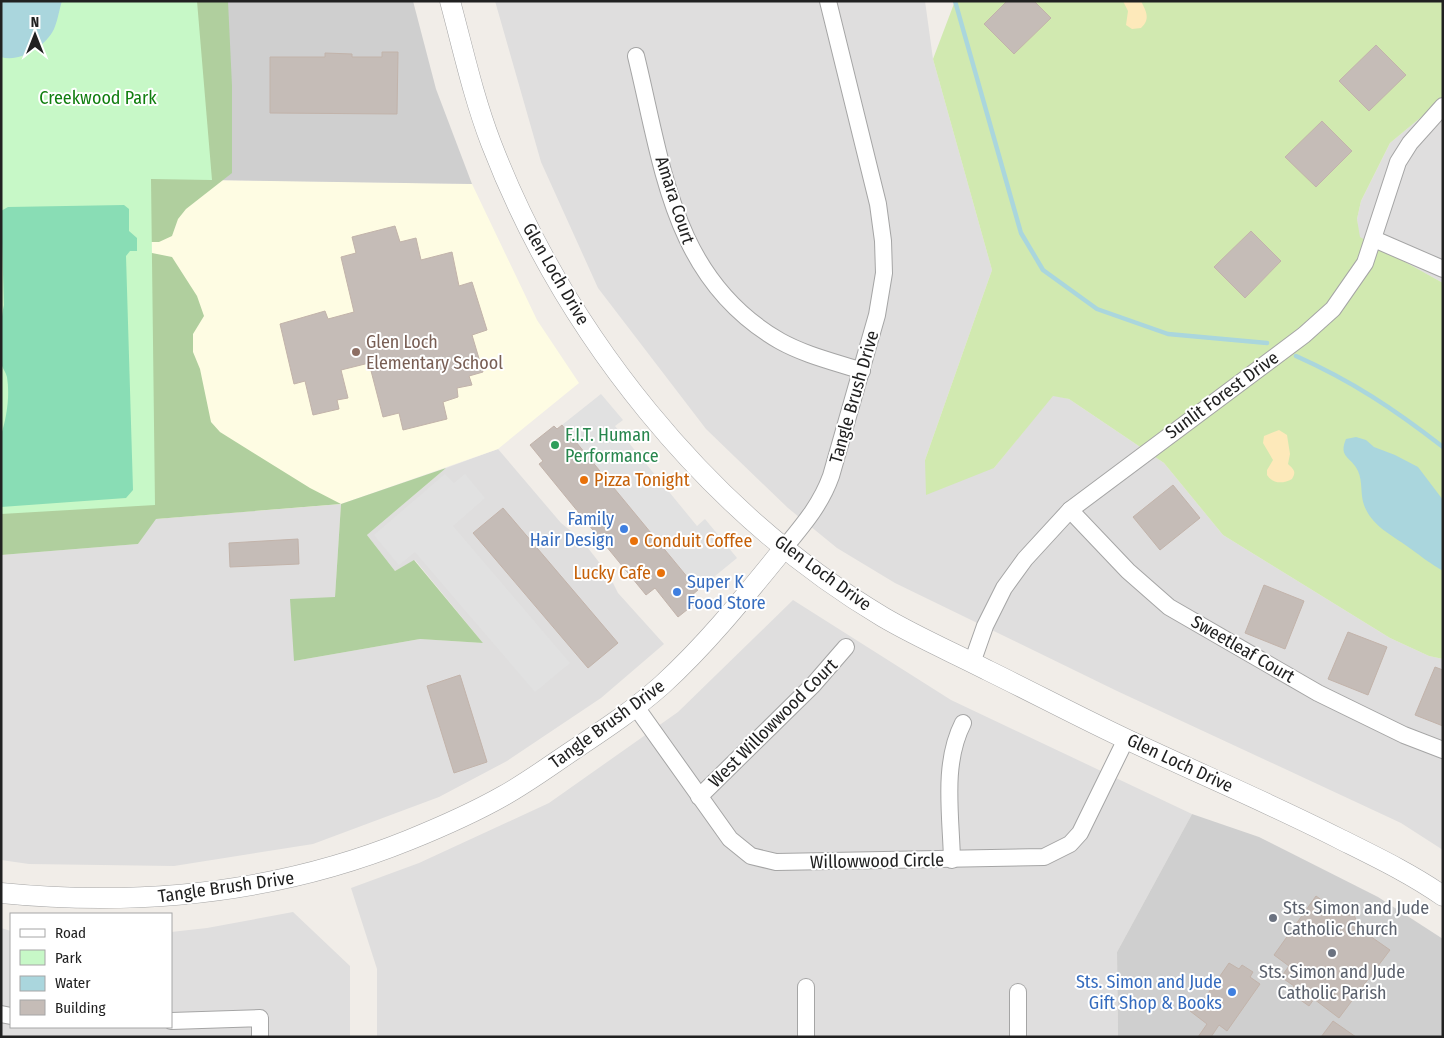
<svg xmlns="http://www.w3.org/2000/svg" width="1444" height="1038" font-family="'Fira Sans Condensed',sans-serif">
  <rect width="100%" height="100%" fill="#f1ede8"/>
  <g fill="#dfdede">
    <polygon points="495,1 925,1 933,59 992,270 925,460 994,468 1053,395 1069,399 1164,463 1223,535 1390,638 1429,656 1443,659 1443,850 1401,823 1117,691 895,583 837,548 788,508 706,429 598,288 541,162"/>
    <polygon points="1443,99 1443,283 1359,237 1357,219 1361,201 1390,143"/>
    <polygon points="498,449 561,523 581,539 609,575 618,593 664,644 601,698 507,761 439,797 313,844 174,866 29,864 1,860 1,555 138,544 155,519 341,504 335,597 294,661 420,639 483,643 415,560 395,571 367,535 446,468"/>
    <polygon points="793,600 951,700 1192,814 1117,952 1118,1037 377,1037 377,969 351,888 419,863 549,803 678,712"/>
    <polygon points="293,912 350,966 350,1037 1,1037 1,928 11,931 11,1027 171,1027 171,932 207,928"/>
  </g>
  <polygon fill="#fefce3" points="151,179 472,184 537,320 579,383 498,449 341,504 155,519"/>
  <g fill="#cfcfcf">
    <polygon points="197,1 413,1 436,89 472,184 212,180"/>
    <polygon points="1192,814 1259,837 1378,897 1443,939 1443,1037 1118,1037 1117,952"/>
  </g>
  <polygon fill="#d1e9b0" points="955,1 1443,1 1443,99 1390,143 1361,201 1357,219 1360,237 1443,283 1443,659 1429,656 1390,638 1223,535 1164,463 1069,399 1053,396 994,468 926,495 925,460 992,270 933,59"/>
  <g fill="#b0cf9e">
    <polygon points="173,1 228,1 232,86 232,173 186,209 178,219 172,236 159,242 147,242 1,111"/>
    <polygon points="147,252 172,257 197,296 204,316 193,334 193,352 200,369 211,422 220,432 310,488 341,504 446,468 367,535 395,571 414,560 483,643 420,639 294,661 290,599 335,597 341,504 156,519 138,544 1,555 1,507"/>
  </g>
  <g fill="#fde9ba">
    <path d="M1123,1H1141C1146,11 1151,19 1141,28L1132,29L1126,25L1128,11Z"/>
    <path d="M1279,430L1287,435L1290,454L1288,464C1293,469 1297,471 1292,479C1283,484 1273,484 1267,475V470L1273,460L1263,443L1264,436Z"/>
  </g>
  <polygon fill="#c7f8c7" points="1,1 197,1 212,180 151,179 155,505 1,514"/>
  <path fill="#89ddb5" d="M124,205L129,209V231L137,238V251H130L126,256L133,490L126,498L1,507V435C7,417 10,395 7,377C6,372 2,368 1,363C0,345 0,322 4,305L1,211L8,207Z"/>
  <g fill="#e1e1e1">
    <polygon points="601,394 623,420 615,426 697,526 705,519 737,558 698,590 562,425"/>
    <polygon points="445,474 454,483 465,474 485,498 453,526 570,663 535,692 415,552 399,565 374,535"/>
  </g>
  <g fill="#aad6dd">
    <path d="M1,1H62C59,10 58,20 54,29C46,46 20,63 1,57Z"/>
    <path d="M1356,437L1366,440L1374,447L1395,455L1418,467L1443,500V571C1431,564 1422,557 1411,549C1394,536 1372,527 1364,505C1360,494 1363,482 1358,471C1351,456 1338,458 1346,439Z"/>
  </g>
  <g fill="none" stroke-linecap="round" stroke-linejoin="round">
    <g stroke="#aad6dd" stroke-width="4.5">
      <polyline points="955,1 1021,233 1043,270 1097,309 1168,334 1267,343"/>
      <path d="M1296,356C1352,381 1394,409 1443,447"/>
    </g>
  </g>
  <g fill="#c5bcb7" stroke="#c2b3aa">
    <polygon points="1007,1 1034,1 1051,18 1014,54 984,24"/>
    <polygon points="1376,45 1406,75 1369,111 1339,81"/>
    <polygon points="382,52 398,52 397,114 270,113 270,57 325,57 325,53 352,54 352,57 382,57"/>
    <polygon points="1322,121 1352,151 1316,187 1285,157"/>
    <polygon points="395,226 400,242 416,238 421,260 452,252 459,286 472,282 487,330 472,335 483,372 469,376 472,385 457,388 458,397 443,402 447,419 403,430 399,413 383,417 369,363 341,370 348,398 337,400 339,409 313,415 305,381 294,384 280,324 325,311 328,319 354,312 341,257 356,253 352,237"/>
    <polygon points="1251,231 1281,261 1245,298 1214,267"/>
    <polygon points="562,425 698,590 692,595 698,601 678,617 655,588 646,595 539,464 543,461 530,445 554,426 557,429"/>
    <polygon points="1173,485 1200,518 1160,550 1133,517"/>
    <polygon points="503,508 618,643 588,668 473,533"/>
    <polygon points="298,539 299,564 230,567 229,543"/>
    <polygon points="1264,585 1304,601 1285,649 1245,633"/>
    <polygon points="1348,632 1387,647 1368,695 1328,679"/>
    <polygon points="1435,667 1443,670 1443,726 1415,715"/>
    <polygon points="460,675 487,762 454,773 427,686"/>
    <polygon points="1316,896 1341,914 1348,913 1354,915 1360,929 1390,950 1339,1018 1314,999 1309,1006 1289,992 1294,986 1281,977 1289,966 1274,955"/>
    <polygon points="1229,963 1239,969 1242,965 1253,972 1250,977 1260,984 1227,1031 1219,1025 1211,1037 1198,1037 1207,1024 1190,1011 1198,999 1202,1002"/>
    <polygon points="1333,1021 1356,1037 1321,1037"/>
  </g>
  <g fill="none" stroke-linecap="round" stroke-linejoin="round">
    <defs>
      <g id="minor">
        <path d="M636,56C663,166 672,279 780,341C805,355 835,362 862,371"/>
        <polyline points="1374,239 1443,269"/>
        <polyline points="1070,510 1128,571 1169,607 1318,693 1404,735 1443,750"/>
        <path d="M785,547C804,524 821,504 831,476L877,315L884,273L883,241L878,204L828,1"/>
        <polyline points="972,663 985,626 1004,588 1025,559 1070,510 1304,335 1333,309 1365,263 1398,162 1410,143 1443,106"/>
        <polyline points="636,707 730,839 751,856 776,862 1044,857 1070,844 1080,833 1126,739"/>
        <polyline points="699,797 813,685 846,647"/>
        <path d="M952,860C951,815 942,764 963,723"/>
        <polyline points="806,987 806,1037"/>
        <polyline points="1018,992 1018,1037"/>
        <polyline points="1,1014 11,1016"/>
        <polyline points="171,1021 260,1018 260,1037"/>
      </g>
      <g id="tertiary">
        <path d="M450,1C463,49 473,96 491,143C564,333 707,512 883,617C917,637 954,653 989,671C1036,694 1081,718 1128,740C1198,773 1269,803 1338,838C1374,856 1410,873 1443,896"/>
        <path d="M1,893C141,907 278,893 409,840C441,827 473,813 503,796C528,782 551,765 575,749C605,729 635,709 662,685C708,643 746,595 785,547"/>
      </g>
    </defs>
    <use href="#minor" stroke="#a5a5a5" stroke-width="18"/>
    <use href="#tertiary" stroke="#a5a5a5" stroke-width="21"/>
    <use href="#minor" stroke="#fff" stroke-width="16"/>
    <use href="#tertiary" stroke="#fff" stroke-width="20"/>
  </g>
  <circle fill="#8d6e63" stroke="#fff" stroke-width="2" cx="356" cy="352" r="5"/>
  <circle fill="#2e9e5b" stroke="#fff" stroke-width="2" cx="555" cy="445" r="5"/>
  <g fill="#e8710a" stroke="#fff" stroke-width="2">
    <circle cx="584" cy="480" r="5"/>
    <circle cx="634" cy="541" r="5"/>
    <circle cx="661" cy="573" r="5"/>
  </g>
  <g fill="#3f7fe0" stroke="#fff" stroke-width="2">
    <circle cx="624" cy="529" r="5"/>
    <circle cx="677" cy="592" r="5"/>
    <circle cx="1232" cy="992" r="5"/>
  </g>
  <g fill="#6b7280" stroke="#fff" stroke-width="2">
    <circle cx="1273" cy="918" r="5"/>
    <circle cx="1332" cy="953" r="5"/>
  </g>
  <g text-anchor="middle" stroke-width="4" stroke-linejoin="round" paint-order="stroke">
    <g font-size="18" fill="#107e0f" stroke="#fff">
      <text x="98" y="104">Creekwood Park</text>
    </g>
    <g font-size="18" fill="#212121" stroke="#fff">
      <text transform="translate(675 200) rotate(72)" y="6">Amara Court</text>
      <text transform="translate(556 274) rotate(60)" y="6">Glen Loch Drive</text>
      <text transform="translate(1222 395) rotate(-36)" y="6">Sunlit Forest Drive</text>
      <text transform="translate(854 397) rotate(-74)" y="6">Tangle Brush Drive</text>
      <text transform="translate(823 573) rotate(36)" y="6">Glen Loch Drive</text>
      <text transform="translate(1243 649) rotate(30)" y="6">Sweetleaf Court</text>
      <text transform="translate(773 723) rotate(-45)" y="6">West Willowwood Court</text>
      <text transform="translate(607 724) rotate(-36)" y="6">Tangle Brush Drive</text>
      <text transform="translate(1180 763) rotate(25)" y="6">Glen Loch Drive</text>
      <text transform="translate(877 861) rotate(-1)" y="6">Willowwood Circle</text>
      <text transform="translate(226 887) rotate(-8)" y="6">Tangle Brush Drive</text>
    </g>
    <g font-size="18" fill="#785e54" stroke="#fff" text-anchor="start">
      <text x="366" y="348">Glen Loch<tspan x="366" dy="21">Elementary School</tspan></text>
    </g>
    <g font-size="18" fill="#27864d" stroke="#fff" text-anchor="start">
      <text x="565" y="441">F.I.T. Human<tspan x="565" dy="21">Performance</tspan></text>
    </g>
    <g font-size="18" fill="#c56008" stroke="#fff" text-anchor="start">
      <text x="594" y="486">Pizza Tonight</text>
      <text x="644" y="547">Conduit Coffee</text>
      <text x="651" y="579" text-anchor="end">Lucky Cafe</text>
    </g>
    <g font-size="18" fill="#366cbe" stroke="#fff" text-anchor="end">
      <text x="614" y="525">Family<tspan x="614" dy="21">Hair Design</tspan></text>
      <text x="687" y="588" text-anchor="start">Super K<tspan x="687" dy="21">Food Store</tspan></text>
      <text x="1222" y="988">Sts. Simon and Jude<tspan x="1222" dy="21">Gift Shop &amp; Books</tspan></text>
    </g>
    <g font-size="18" fill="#5b616d" stroke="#fff" text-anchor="start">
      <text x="1283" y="914">Sts. Simon and Jude<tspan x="1283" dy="21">Catholic Church</tspan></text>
      <text x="1332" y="978" text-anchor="middle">Sts. Simon and Jude<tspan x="1332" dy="21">Catholic Parish</tspan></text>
    </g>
  </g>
  <rect width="1444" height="1038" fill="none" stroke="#212121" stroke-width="5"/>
  <rect x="10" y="913" width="162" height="115" fill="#ffffff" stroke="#a6a6a6"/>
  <rect x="20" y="929" width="25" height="8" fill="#ffffff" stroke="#a6a6a6"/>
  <text x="55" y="938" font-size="15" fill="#212121">Road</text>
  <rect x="20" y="950" width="25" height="15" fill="#c7f8c7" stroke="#a6a6a6"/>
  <text x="55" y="963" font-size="15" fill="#212121">Park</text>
  <rect x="20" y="976" width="25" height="15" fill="#aad6dd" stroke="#a6a6a6"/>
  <text x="55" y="988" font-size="15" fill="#212121">Water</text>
  <rect x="20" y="1000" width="25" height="15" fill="#c5bcb7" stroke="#a6a6a6"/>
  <text x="55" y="1013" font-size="15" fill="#212121">Building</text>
  <g transform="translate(35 35)" stroke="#ffffff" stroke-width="4" paint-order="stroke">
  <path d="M0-4L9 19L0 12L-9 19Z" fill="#212121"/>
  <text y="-8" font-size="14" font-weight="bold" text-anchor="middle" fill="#212121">N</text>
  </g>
</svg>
